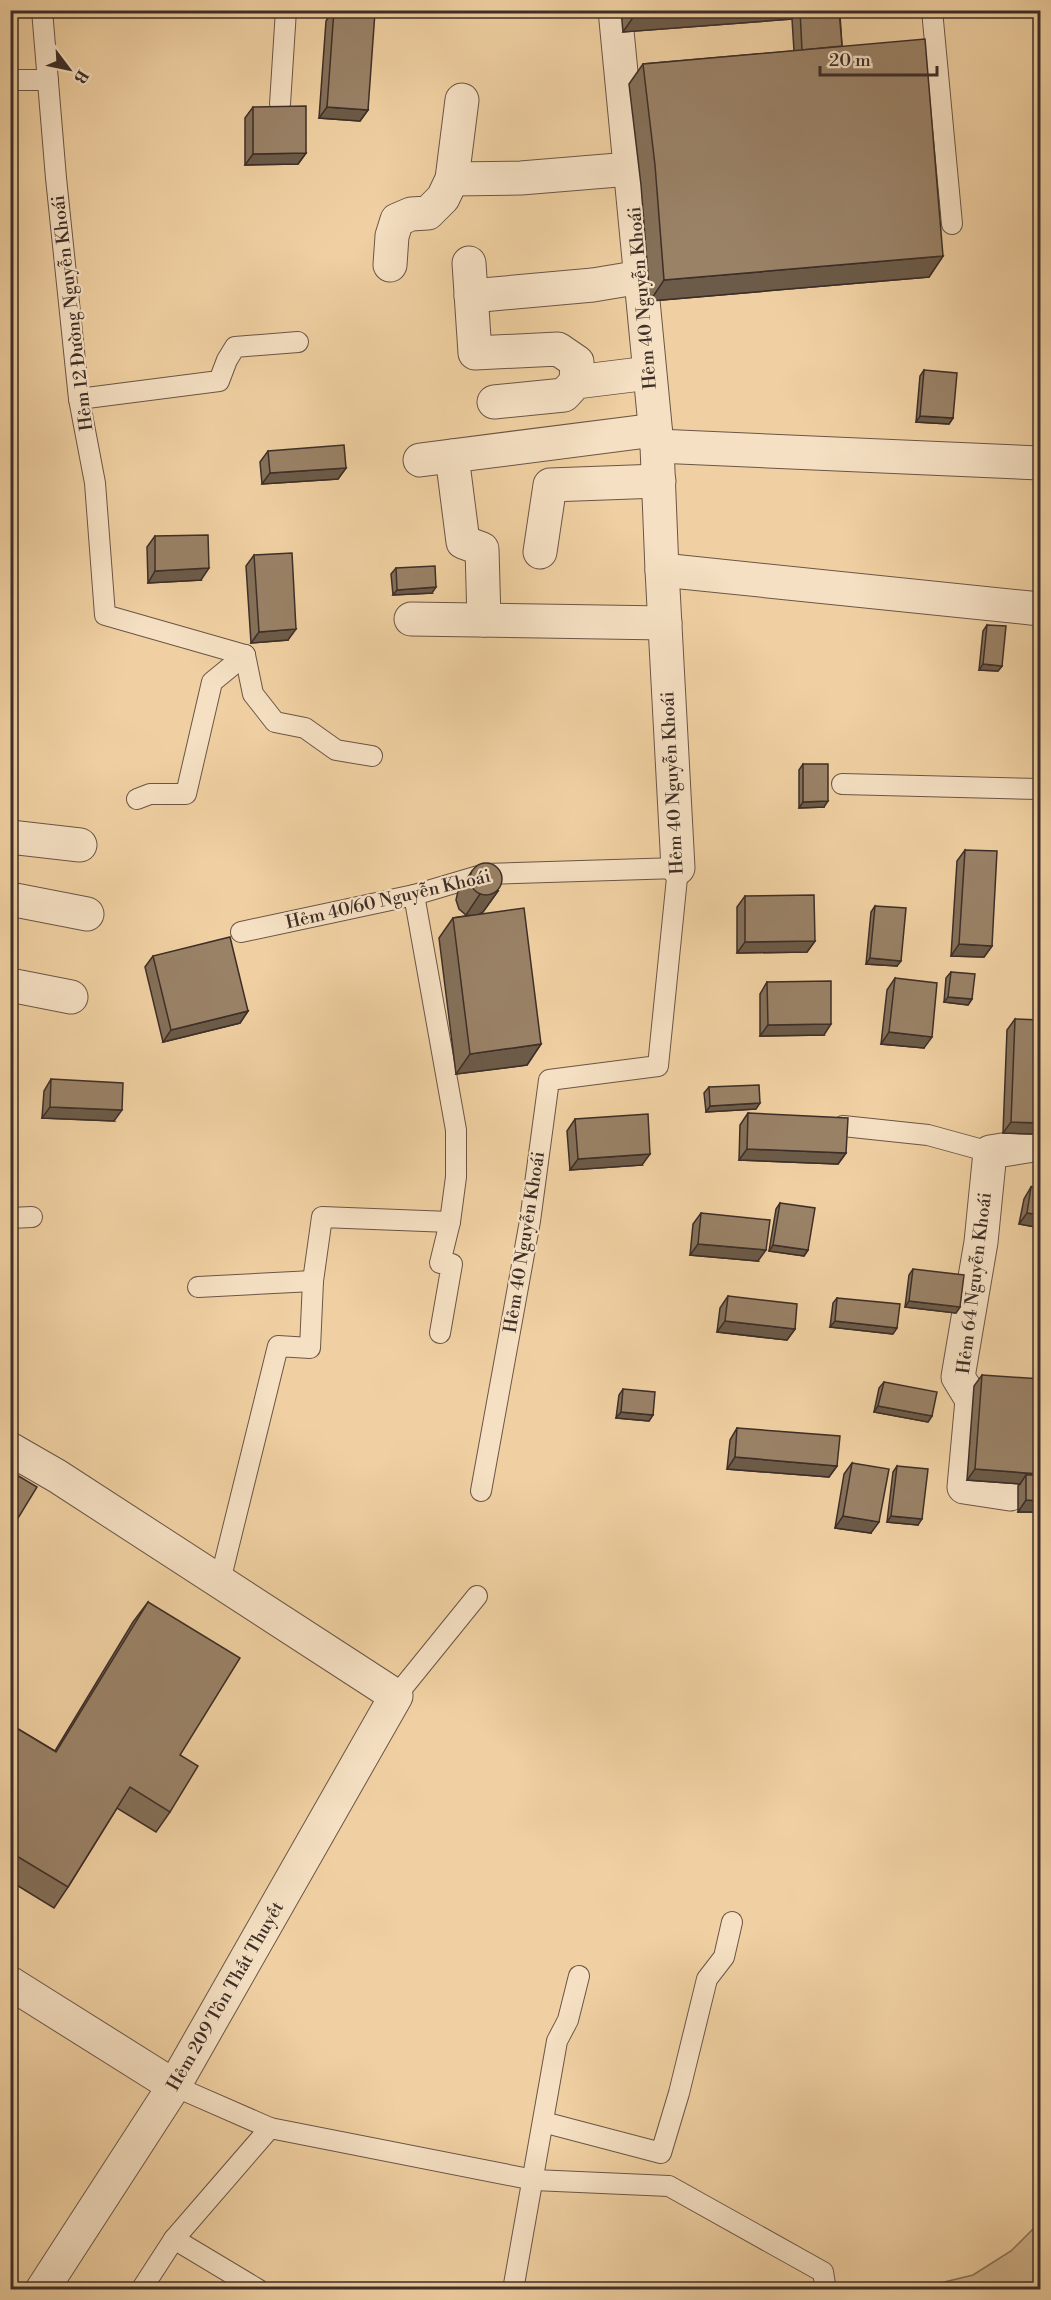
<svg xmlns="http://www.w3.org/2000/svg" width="1051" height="2300" font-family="'Libre Bodoni',serif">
  <rect width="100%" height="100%" fill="#f0d0a2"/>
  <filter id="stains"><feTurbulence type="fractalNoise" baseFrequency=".00333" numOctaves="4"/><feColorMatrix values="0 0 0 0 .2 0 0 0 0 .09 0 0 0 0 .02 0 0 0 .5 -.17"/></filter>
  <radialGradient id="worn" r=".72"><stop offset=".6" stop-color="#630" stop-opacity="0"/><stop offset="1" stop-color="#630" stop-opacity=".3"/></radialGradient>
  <polygon fill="#d2b48d" stroke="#88715a" stroke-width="1.5" points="1040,2222 1040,2289 926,2289 928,2286 973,2275 1011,2251"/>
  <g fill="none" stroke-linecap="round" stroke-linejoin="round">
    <defs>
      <g id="service">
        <polyline points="42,10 56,178 79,399 95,483 105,615 245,655"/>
        <polyline points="932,10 952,224"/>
        <polyline points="10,80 48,80"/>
        <polyline points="280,104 286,10"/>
        <polyline points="79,399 219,381 227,360 235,347 298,342"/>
        <polyline points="245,655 253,694 275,722 305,728 336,750 372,756"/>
        <polyline points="842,784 1040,789"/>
        <polyline points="137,799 150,794 186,794 212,682 245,655"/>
        <polyline points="241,932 414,895 485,874 678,868 658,1066 549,1080 530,1221 481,1491"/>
        <polyline points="843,1126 928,1135 990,1152"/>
        <polyline points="10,1218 32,1217"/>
        <polyline points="198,1287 313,1281"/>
        <polyline points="440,1333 452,1264 440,1263 450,1222"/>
        <polyline points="220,1581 278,1346 310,1348 313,1281 322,1217 450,1222 456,1177 456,1130 414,895"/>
        <polyline points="396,1696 477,1596"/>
        <polyline points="174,2086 270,2128 534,2180 669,2186 823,2272 826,2290"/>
        <polyline points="543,2122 661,2153 679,2093 707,1979 724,1957 732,1922"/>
        <polyline points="174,2239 259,2290"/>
        <polyline points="141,2290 174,2239 270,2128"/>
        <polyline points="513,2290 557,2041 568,2020 579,1976"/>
      </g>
      <g id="minor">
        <polyline points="615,10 657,446 662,570 678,868"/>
        <polyline points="452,179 521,178 630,169"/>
        <polyline points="469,263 475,353 558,349 577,362 576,382"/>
        <polyline points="390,265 392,236 397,220 411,214 428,213 443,198 452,179 462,100"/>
        <polyline points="471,296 593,285 641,277"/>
        <polyline points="494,402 564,395 576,382 649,373"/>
        <polyline points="657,446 1040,463"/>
        <polyline points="452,456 463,542 482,549 484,620"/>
        <polyline points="420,460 655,430"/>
        <polyline points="540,552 550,485 659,481"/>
        <polyline points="662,570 1040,609"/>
        <polyline points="411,619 665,623"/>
        <polyline points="10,837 80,845"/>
        <polyline points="10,899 87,914"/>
        <polyline points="10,985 71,997"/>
        <polyline points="10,1449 57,1476 396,1696 174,2086 42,2290"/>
        <polyline points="1010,1494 964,1487 972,1400 958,1377 981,1242 990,1152 1040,1144"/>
        <polyline points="10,1983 174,2086"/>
      </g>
    </defs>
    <use href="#service" stroke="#6a5646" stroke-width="22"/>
    <use href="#minor" stroke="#6a5646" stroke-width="35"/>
    <use href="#service" stroke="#f5e0c3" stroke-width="20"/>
    <use href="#minor" stroke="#f5e0c3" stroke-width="33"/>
  </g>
  <g fill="#847059" stroke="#3d2e28" stroke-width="1.5">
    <polygon points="333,10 355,10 368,110 360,121 319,118 326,21"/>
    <polygon points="621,10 905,10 840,15 842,46 943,256 929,277 650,301 641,185 629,84 643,64 794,51 792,19 623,32"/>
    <polygon points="253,107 306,153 298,164 245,165 245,118"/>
    <polygon points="924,370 953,418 949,424 916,422 920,376"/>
    <polygon points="268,451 346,468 338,479 262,484 260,462"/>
    <polygon points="155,536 201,580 148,583 147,547"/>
    <polygon points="254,555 288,640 251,643 246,566"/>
    <polygon points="396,568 432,593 393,595 391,574"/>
    <polygon points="987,625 1002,666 998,671 979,670 983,631"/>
    <polygon points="803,764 824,807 799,808 799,770"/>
    <polygon points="965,850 992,946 984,957 951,956 957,861"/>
    <polygon points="472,871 498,891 483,912 478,914 541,1044 527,1065 456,1074 439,938 453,918 471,915 466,915 459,909 456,900 458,891"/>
    <polygon points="745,896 815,941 807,952 737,953 737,907"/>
    <polygon points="875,906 897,966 866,964 871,912"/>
    <polygon points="153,956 248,1011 240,1023 163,1042 145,967"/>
    <polygon points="951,972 972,999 968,1005 944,1002 946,978"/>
    <polygon points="895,978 924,1048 881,1044 887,990"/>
    <polygon points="767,982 824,1035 760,1036 760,994"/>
    <polygon points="1015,1019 1041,1123 1033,1134 1003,1133 1007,1030"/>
    <polygon points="51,1079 114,1121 42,1118 44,1091"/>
    <polygon points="709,1087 756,1109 706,1112 704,1093"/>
    <polygon points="748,1113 846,1153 838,1164 739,1160 740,1125"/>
    <polygon points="575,1119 642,1165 570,1170 567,1131"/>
    <polygon points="1031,1187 1041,1228 1019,1224 1024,1199"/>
    <polygon points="780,1203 808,1250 804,1256 769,1251 776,1209"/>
    <polygon points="701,1213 758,1261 690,1255 693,1224"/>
    <polygon points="913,1269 960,1307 956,1313 905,1307 909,1275"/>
    <polygon points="728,1296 795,1329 787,1340 717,1332 720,1308"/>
    <polygon points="837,1298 893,1334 830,1327 833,1303"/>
    <polygon points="982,1375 1040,1474 1039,1475 1041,1475 1041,1512 1018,1512 1018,1486 1020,1484 967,1480 974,1386"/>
    <polygon points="884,1382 932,1416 928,1422 874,1412 879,1388"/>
    <polygon points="623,1389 653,1415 649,1421 616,1418 619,1395"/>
    <polygon points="737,1428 837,1466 829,1477 727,1469 730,1440"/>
    <polygon points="852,1463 871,1533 835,1528 844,1474"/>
    <polygon points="897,1466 918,1525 887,1522 893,1472"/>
    <polygon points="148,1602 180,1755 170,1812 156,1832 117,1808 68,1887 54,1908 10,1881 10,1724 55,1751 133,1622"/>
  </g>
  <g fill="#6c5b48" stroke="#3d2e28" stroke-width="1.5">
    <polygon points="702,10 798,10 792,19 623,32 634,16"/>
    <polygon points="800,10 905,10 800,18"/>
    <polygon points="327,107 368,110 360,121 319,118"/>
    <polygon points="306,153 298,164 245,165 253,154"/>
    <polygon points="943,256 929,277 650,301 664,280"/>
    <polygon points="920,416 953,418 949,424 916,422"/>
    <polygon points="346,468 338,479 262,484 270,473"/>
    <polygon points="209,568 201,580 148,583 155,571"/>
    <polygon points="436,587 432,593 393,595 397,590"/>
    <polygon points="296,629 288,640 251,643 259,632"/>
    <polygon points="983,664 1002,666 998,671 979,670"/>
    <polygon points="828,801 824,807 799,808 803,802"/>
    <polygon points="498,891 483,912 476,916 466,915 480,894"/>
    <polygon points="815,941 807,952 737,953 745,942"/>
    <polygon points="959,944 992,946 984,957 951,956"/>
    <polygon points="870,958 901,961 897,966 866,964"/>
    <polygon points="948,997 972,999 968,1005 944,1002"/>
    <polygon points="248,1011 240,1023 163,1042 171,1030"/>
    <polygon points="831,1024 824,1035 760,1036 768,1025"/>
    <polygon points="889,1032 932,1037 924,1048 881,1044"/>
    <polygon points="541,1044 527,1065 456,1074 470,1054"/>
    <polygon points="760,1103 756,1109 706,1112 710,1106"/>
    <polygon points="50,1107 122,1110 114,1121 42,1118"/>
    <polygon points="1011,1122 1041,1123 1041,1124 1033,1134 1003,1133"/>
    <polygon points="747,1149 846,1153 838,1164 739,1160"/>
    <polygon points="650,1154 642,1165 570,1170 578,1159"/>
    <polygon points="1027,1213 1041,1215 1041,1228 1019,1224"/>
    <polygon points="698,1244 766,1250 758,1261 690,1255"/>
    <polygon points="773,1245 808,1250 804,1256 769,1251"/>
    <polygon points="909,1301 960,1307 956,1313 905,1307"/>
    <polygon points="725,1321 795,1329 787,1340 717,1332"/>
    <polygon points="835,1321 897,1328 893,1334 830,1327"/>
    <polygon points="878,1406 932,1416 928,1422 874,1412"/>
    <polygon points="621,1412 653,1415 649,1421 616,1418"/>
    <polygon points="735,1457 837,1466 829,1477 727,1469"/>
    <polygon points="975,1469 1040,1474 1032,1485 1026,1475 1020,1484 967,1480"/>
    <polygon points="1026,1500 1041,1501 1041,1512 1018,1512"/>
    <polygon points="843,1516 879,1522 871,1533 835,1528"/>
    <polygon points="891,1516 922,1519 918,1525 887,1522"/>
  </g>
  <g fill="#9a8267" stroke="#3d2e28" stroke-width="1.5">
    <polygon points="334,10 375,12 368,110 327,107"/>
    <polygon points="634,10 702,10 634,16"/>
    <polygon points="800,10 839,10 842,46 802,50"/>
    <polygon points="925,39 943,256 664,280 655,165 643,64"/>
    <polygon points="306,106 306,153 253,154 253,107"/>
    <polygon points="924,370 957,373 953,418 920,416"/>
    <polygon points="10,401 11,401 13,430 10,430"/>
    <polygon points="344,445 346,468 270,473 268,451"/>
    <polygon points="208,535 209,568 155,571 155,536"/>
    <polygon points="292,553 296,629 259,632 254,555"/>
    <polygon points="435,566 436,587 397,590 396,568"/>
    <polygon points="987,625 1006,626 1002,666 983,664"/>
    <polygon points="803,764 828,764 828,801 803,802"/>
    <polygon points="965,850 997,851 992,946 959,944"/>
    <circle cx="486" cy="879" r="16"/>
    <polygon points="814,895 815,941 745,942 745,896"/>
    <polygon points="875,906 906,908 901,961 870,958"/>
    <polygon points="524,908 541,1044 470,1054 453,918"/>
    <polygon points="230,937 248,1011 171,1030 153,956"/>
    <polygon points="951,972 975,974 972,999 948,997"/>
    <polygon points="895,978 937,983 932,1037 889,1032"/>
    <polygon points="831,981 831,1024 768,1025 767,982"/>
    <polygon points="1015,1019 1041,1020 1041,1123 1011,1122"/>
    <polygon points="51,1079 123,1083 122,1110 50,1107"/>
    <polygon points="759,1085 760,1103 710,1106 709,1087"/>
    <polygon points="748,1113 848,1118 846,1153 747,1149"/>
    <polygon points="648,1114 650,1154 578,1159 575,1119"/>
    <polygon points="1031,1187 1041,1189 1041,1215 1027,1213"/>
    <polygon points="780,1203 815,1208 808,1250 773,1245"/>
    <polygon points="701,1213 770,1220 766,1250 698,1244"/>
    <polygon points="913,1269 964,1275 960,1307 909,1301"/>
    <polygon points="728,1296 797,1304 795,1329 725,1321"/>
    <polygon points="837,1298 900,1304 897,1328 835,1321"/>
    <polygon points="982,1375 1041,1379 1040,1474 975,1469"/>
    <polygon points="884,1382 937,1392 932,1416 878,1406"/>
    <polygon points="623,1389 655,1392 653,1415 621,1412"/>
    <polygon points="737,1428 840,1436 837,1466 735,1457"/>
    <polygon points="852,1463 889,1469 879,1522 843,1516"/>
    <polygon points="897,1466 928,1469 922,1519 891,1516"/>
    <polygon points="10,1471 37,1487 12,1528 10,1527"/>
    <polygon points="1026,1475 1041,1475 1041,1501 1026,1500"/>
    <polygon points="148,1602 240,1658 180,1755 198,1766 170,1812 130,1787 68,1887 10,1852 10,1813 14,1808 10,1806 10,1724 56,1752"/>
  </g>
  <g text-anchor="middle" stroke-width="4.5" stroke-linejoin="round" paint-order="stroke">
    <g font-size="18" fill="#3d2e28" stroke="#f5e0c3">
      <text transform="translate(642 298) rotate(-95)" y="6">Hẻm 40 Nguyễn Khoái</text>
      <text transform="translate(72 313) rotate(-97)" y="6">Hẻm 12 Đường Nguyễn Khoái</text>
      <text transform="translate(672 783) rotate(-93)" y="6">Hẻm 40 Nguyễn Khoái</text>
      <text transform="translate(388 899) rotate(-13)" y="6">Hẻm 40/60 Nguyễn Khoái</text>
      <text transform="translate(524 1242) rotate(-81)" y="6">Hẻm 40 Nguyễn Khoái</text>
      <text transform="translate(974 1283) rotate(-83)" y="6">Hẻm 64 Nguyễn Khoái</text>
      <text transform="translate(225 1996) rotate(-60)" y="6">Hẻm 209 Tôn Thất Thuyết</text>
    </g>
  </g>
  <rect width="1051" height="2300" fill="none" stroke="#f0d0a2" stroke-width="36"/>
  <rect x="12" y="12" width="1027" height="2276" fill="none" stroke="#3d2e28" stroke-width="3"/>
  <rect x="18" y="18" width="1015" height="2264" fill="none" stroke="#3d2e28" stroke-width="1.5"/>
  <g transform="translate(69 69) rotate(122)" stroke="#f5e0c3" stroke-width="4.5" paint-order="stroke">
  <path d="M0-4.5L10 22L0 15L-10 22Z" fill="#3d2e28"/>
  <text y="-9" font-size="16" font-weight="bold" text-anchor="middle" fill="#3d2e28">B</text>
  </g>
  <path d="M820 66v9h117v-9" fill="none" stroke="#3d2e28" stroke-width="3"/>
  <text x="829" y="66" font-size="18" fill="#3d2e28" stroke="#f5e0c3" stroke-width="4.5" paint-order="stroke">20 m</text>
  <rect width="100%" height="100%" filter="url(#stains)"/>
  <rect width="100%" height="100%" fill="url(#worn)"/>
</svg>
